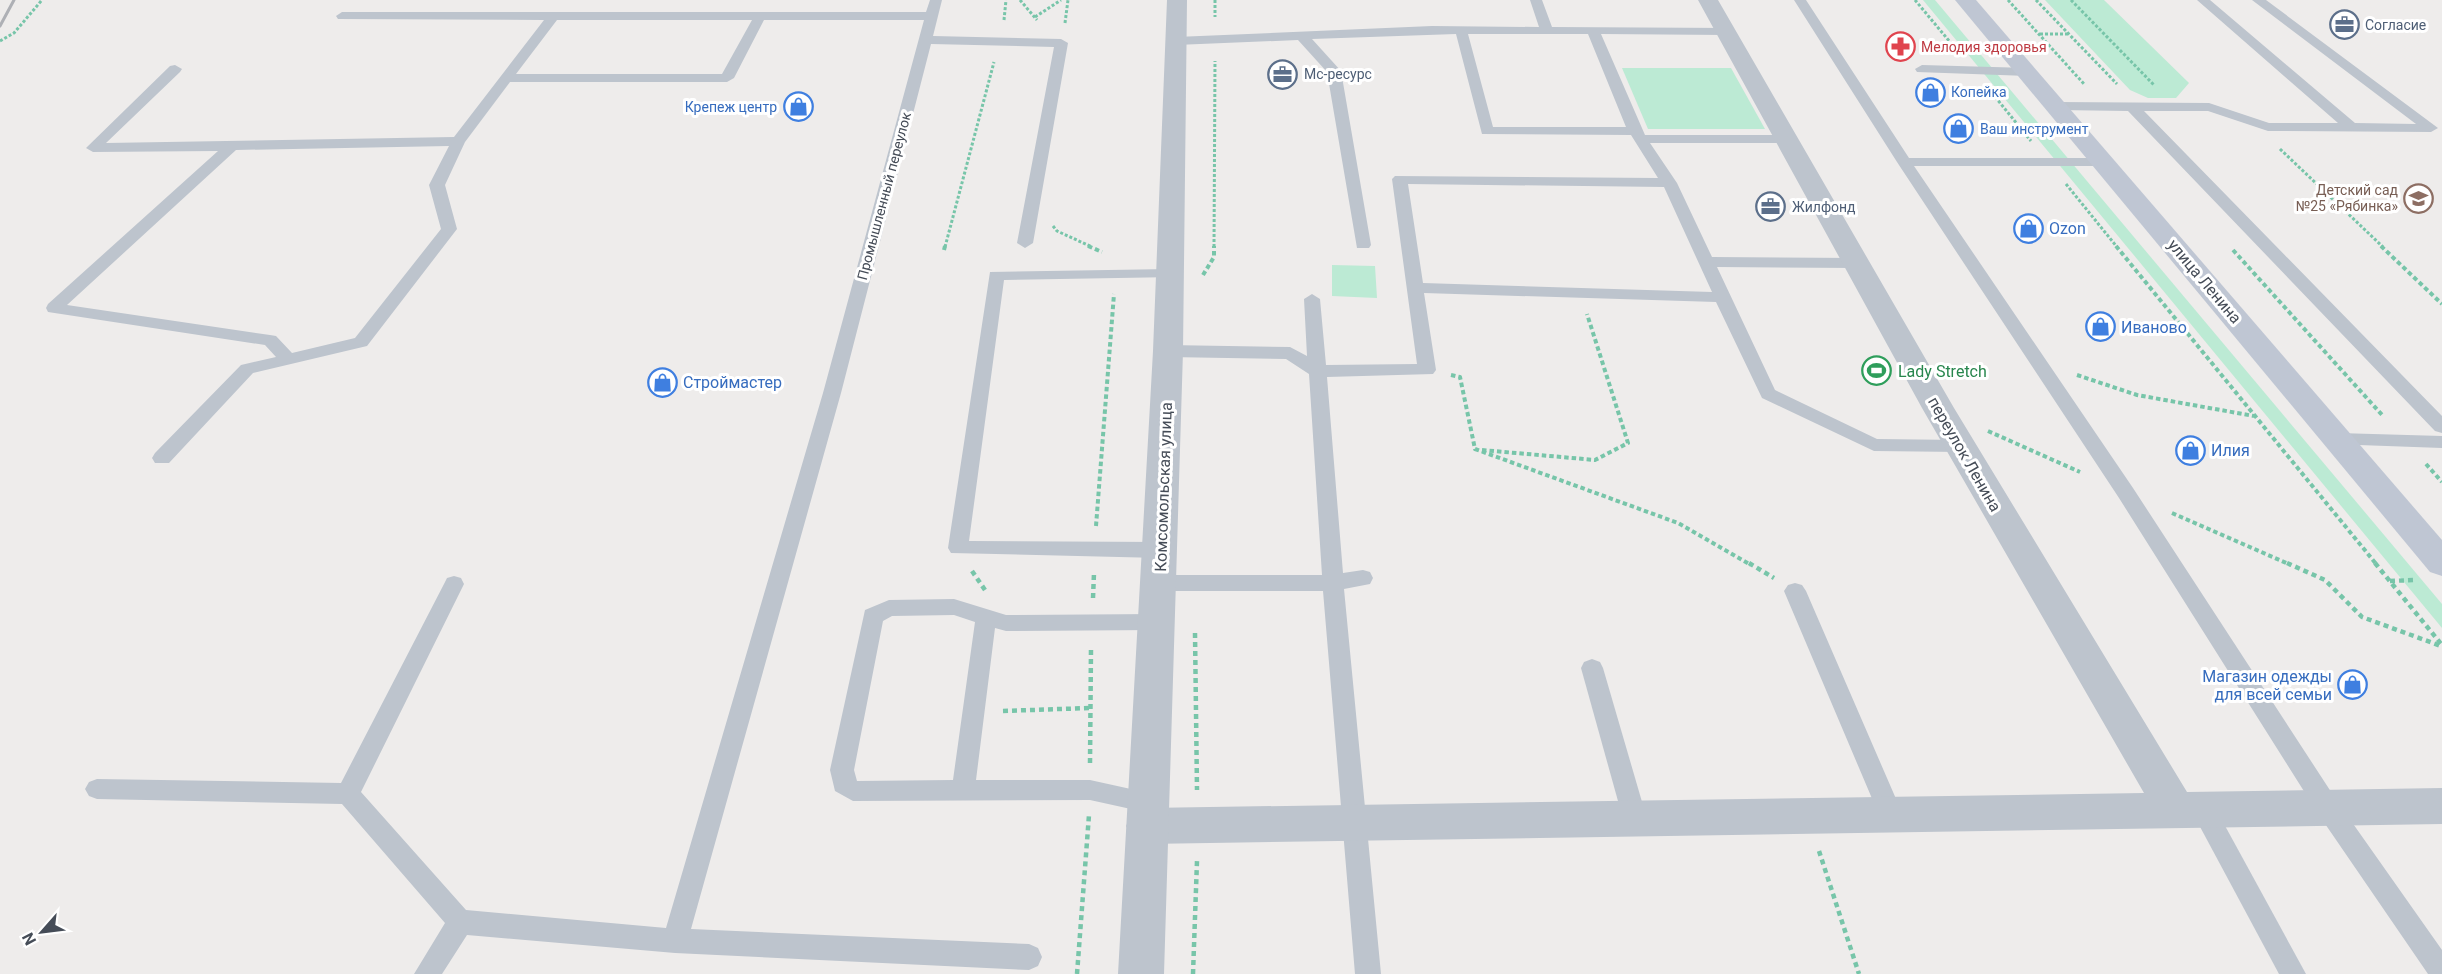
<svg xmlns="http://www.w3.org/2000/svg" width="2442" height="974" font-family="Roboto,sans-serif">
  <rect width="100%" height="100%" fill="#eeeceb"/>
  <g fill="#bcead4">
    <polygon points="1923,0 1935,0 2442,604 2442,628"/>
    <polygon points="2045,0 2104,0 2189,83 2176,98 2148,98 2130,90"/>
    <polygon points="1622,68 1731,68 1765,129 1648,129"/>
    <polygon points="1332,265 1375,266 1377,298 1332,296"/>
  </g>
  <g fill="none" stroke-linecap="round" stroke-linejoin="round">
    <g stroke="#77c5a9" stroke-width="3" stroke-dasharray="3 2" stroke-linecap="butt">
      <polyline points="1020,0 1037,20"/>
      <polyline points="1215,0 1215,17"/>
      <polyline points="1915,0 1955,48"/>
      <polyline points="2008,0 2084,84"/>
      <polyline points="2036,0 2117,84"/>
      <polyline points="2071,0 2154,85"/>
      <polyline points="1035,17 1061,0"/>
      <polyline points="1004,20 1006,0"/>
      <polyline points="1065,23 1068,0"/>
      <polyline points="2040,34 2069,34"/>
      <polyline points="0,41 14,33 42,0"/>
      <polyline points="1992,93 2031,141"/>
      <polyline points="2280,149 2383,247"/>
      <polyline points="2066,184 2117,247"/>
      <polyline points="1053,226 1057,231 1092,247"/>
      <polyline points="945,247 994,62"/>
      <polyline points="1214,247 1215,61"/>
    </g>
    <g stroke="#77c5a9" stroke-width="4" stroke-dasharray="4.5 3" stroke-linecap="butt">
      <polyline points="1088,246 1102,252"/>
      <polyline points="2116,246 2377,565"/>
      <polyline points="2381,246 2442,304"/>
      <polyline points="944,250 945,246"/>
      <polyline points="2233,250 2383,416"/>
      <polyline points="1203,275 1214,257 1214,246"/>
      <polyline points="1451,375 1460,377 1475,449 1678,523 1751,565"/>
      <polyline points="2077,375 2137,395 2254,416"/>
      <polyline points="1988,431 2080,472"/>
      <polyline points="1482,450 1595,460 1628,443 1587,314"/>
      <polyline points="2426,464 2442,482"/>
      <polyline points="2172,513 2291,565"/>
      <polyline points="1096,526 1114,294"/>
    </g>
    <g stroke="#77c5a9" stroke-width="4.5" stroke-dasharray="5 4" stroke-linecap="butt">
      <polyline points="1749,563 1774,578"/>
      <polyline points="2287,563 2325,580 2362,617 2441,646"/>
      <polyline points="2375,563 2442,645"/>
      <polyline points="972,571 985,590"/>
      <polyline points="2390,581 2414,580"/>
      <polyline points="1093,598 1094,573"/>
      <polyline points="1195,633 1197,790"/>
      <polyline points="1003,711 1089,708"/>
      <polyline points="1090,763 1091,648"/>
      <polyline points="1819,851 1859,974"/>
      <polyline points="1077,974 1089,815"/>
      <polyline points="1193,974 1197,861"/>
    </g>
    <g fill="#bdc4cd" fill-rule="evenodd">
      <path d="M930,0H942L933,36L1061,39L1068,43L1033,243L1025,248L1017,243L1054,47L931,44L841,393L691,929L1029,944L1038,948L1042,957L1038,966L1029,970L675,953L467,935L442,974H414L445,923L342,804L97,799L89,796L85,789L89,782L97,779L341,783L444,584L447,578L454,576L461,578L464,584L361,792L466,910L666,928L823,393L924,20H764L734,78L727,82H510L465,142L445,185L457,229L367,346L253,373L169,463H155L152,458L155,453L241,365L276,357L265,345L48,312L46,308L48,304L218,151L93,152L86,148L170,66L175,65L182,69L180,72L106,143L454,137L544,20L338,19L336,16L342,12H926ZM557,20H752L722,74H516ZM449,146L429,185L441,229L355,338L292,353L276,336L270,335L67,305L236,150Z"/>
      <path d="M1530,0H1542L1552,27L1731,28V34L1726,35L1601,34L1645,135H1787L1794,139L1787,143H1650L1677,183L1712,257L1856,258L1864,263L1856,268L1717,267L1775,390L1877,439L1960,440L1967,441L1969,446L1967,451L1960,452L1874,451L1762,398L1716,302L1424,293L1436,370L1433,374L1327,377L1343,573L1363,570L1370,572L1373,578L1370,584L1344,589L1381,974H1355L1323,591H1159L1152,589L1149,583L1152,577L1159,575H1322L1309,374L1286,359L1168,357L1159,351L1168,345L1290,347L1307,356L1304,299L1312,294L1320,299L1326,365L1417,364L1392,179L1395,176L1658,178L1631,135L1482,134L1456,34L1312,39L1341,71L1371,245L1369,248H1357L1327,72L1298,40L1176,45L1170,41L1176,37L1432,26L1539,27ZM1468,34H1588L1626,127H1493ZM1408,184L1664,187L1712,292L1423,283Z"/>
      <polygon points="1794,0 1806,0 1909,158 2105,158 2112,162 2105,166 1914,166 2133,488 2337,801 2442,950 2442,974 2428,974 2319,815 2119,498 1897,162"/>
      <polygon points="2197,0 2210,0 2355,123 2416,124 2252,0 2266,0 2438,128 2431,132 2268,131 2208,111 2144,111 2442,416 2442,433 2435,431 2128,111 2057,110 2050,106 2057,102 2209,103 2269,123 2338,123"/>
      <polygon points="1922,65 2028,68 2035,72 2028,76 1917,72 1915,69"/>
      <polygon points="1170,269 1176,271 1178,274 1176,277 1004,280 969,541 1160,542 1167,545 1170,550 1167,555 1160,558 951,553 948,548 990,272"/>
      <polygon points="2338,433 2442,436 2442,448 2331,444 2329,439 2331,434"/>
      <polygon points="1795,583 1802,585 1806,591 1903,815 1900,823 1891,826 1882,823 1879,815 1784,591 1788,585"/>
      <path d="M954,599L1006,615L1157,614L1165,616L1168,622L1165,628L1157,630L1006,631L995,628L976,780H1090L1158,795L1161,802L1158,809L1149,813L1090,800L853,801L835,791L830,770L865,610L889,600ZM954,615L975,622L953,780L857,781L854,770L883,621L892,616Z"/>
      <polygon points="1592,659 1600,662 1603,668 1647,819 1644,827 1635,830 1626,827 1623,819 1581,668 1584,662"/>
      <polygon points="2203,799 2212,802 2306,974 2279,974 2191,810 2194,802"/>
    </g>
    <polygon fill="#bdc4cd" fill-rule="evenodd" points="1698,0 1718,0 1954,408 2187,792 2442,788 2442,824 1147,844 1132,839 1126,826 1132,813 1147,808 2144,793 1922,408"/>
    <polygon fill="#bdc4cd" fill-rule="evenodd" points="1167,0 1187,0 1183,351 1164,974 1118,974 1153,351"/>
    <polygon fill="#bfc6d3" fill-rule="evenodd" points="1955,0 1976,0 2442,540 2442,576 2430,572"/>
    <polyline stroke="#aeb0b5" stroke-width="3" points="0,26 14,0"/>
  </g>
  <defs>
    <symbol id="office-ring" viewBox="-11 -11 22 22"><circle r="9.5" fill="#fff" stroke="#5c6f8a" stroke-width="1.5"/><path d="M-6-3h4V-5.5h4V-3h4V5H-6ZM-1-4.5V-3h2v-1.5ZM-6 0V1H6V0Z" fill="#5c6f8a"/></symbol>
    <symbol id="pharmacy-ring" viewBox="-11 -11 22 22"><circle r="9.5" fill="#fff" stroke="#e0444e" stroke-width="1.5"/><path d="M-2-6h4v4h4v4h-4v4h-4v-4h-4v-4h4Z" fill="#e0444e"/></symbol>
    <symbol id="shop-ring" viewBox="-11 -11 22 22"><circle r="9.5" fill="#fff" stroke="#3f7fe0" stroke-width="1.5"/><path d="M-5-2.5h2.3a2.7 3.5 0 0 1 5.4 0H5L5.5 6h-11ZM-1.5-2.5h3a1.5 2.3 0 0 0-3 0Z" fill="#3f7fe0"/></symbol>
    <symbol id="school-ring" viewBox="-11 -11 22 22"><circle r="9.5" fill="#fff" stroke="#8d6e63" stroke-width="1.5"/><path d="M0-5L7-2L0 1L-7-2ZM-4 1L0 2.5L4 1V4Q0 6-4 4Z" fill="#8d6e63"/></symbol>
    <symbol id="stadium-ring" viewBox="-11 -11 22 22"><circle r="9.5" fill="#fff" stroke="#2e9e5b" stroke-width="1.5"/><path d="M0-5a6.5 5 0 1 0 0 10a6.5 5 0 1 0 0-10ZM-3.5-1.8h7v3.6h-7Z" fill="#2e9e5b"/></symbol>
  </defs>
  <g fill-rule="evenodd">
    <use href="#office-ring" x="2328" y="8" width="33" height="33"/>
    <use href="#pharmacy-ring" x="1884" y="30" width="33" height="33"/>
    <use href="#office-ring" x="1266" y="58" width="33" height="33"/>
    <use href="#shop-ring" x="1914" y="76" width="33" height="33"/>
    <use href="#shop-ring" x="782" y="90" width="33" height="33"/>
    <use href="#shop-ring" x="1942" y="112" width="33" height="33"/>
    <use href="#school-ring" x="2402" y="182" width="33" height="33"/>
    <use href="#office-ring" x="1754" y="190" width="33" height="33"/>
    <use href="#shop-ring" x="2012" y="212" width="33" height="33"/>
    <use href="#shop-ring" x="2084" y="310" width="33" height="33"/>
    <use href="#stadium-ring" x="1860" y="354" width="33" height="33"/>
    <use href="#shop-ring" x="646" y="366" width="33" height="33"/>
    <use href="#shop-ring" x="2174" y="434" width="33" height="33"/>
    <use href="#shop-ring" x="2336" y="668" width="33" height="33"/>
  </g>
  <g text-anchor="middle" stroke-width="6" stroke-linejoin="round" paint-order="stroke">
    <g font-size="14" fill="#4e5e75" stroke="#fff" text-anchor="start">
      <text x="2365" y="30">Согласие</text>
      <text x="1304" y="79">Мс-ресурс</text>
      <text x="1792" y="212">Жилфонд</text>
    </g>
    <g font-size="14" fill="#be3a42" stroke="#fff" text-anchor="start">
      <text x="1921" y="52">Мелодия здоровья</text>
    </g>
    <g font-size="14" fill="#366cbe" stroke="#fff" text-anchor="start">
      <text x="1951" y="97">Копейка</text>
      <text x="777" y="112" text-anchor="end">Крепеж центр</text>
      <text x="1980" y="134">Ваш инструмент</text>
    </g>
    <g font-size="14" fill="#785e54" stroke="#fff" text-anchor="end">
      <text x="2398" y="195">Детский сад<tspan x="2398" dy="16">№25 «Рябинка»</tspan></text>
    </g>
    <g font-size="14" fill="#454c57" stroke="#fff">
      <text transform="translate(884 196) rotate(-75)" y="5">Промышленный переулок</text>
    </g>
    <g font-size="16" fill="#366cbe" stroke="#fff" text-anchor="start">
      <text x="2049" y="234">Ozon</text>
      <text x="2121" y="333">Иваново</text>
      <text x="683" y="388">Строймастер</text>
      <text x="2211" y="456">Илия</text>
      <text x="2332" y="682" text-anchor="end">Магазин одежды<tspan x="2332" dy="18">для всей семьи</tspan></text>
    </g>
    <g font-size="16" fill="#454c57" stroke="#fff">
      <text transform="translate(2205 281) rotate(50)" y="6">улица Ленина</text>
      <text transform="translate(1965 454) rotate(60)" y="6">переулок Ленина</text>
      <text transform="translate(1163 487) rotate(-88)" y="6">Комсомольская улица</text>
    </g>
    <g font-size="16" fill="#27864d" stroke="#fff" text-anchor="start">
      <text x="1898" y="377">Lady Stretch</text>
    </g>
  </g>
  <g transform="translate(42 932) rotate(242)" stroke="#ffffff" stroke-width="4.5" paint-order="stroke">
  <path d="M0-4.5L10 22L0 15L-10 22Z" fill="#454c57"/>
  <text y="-9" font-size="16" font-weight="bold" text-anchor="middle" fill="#454c57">N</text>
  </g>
</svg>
